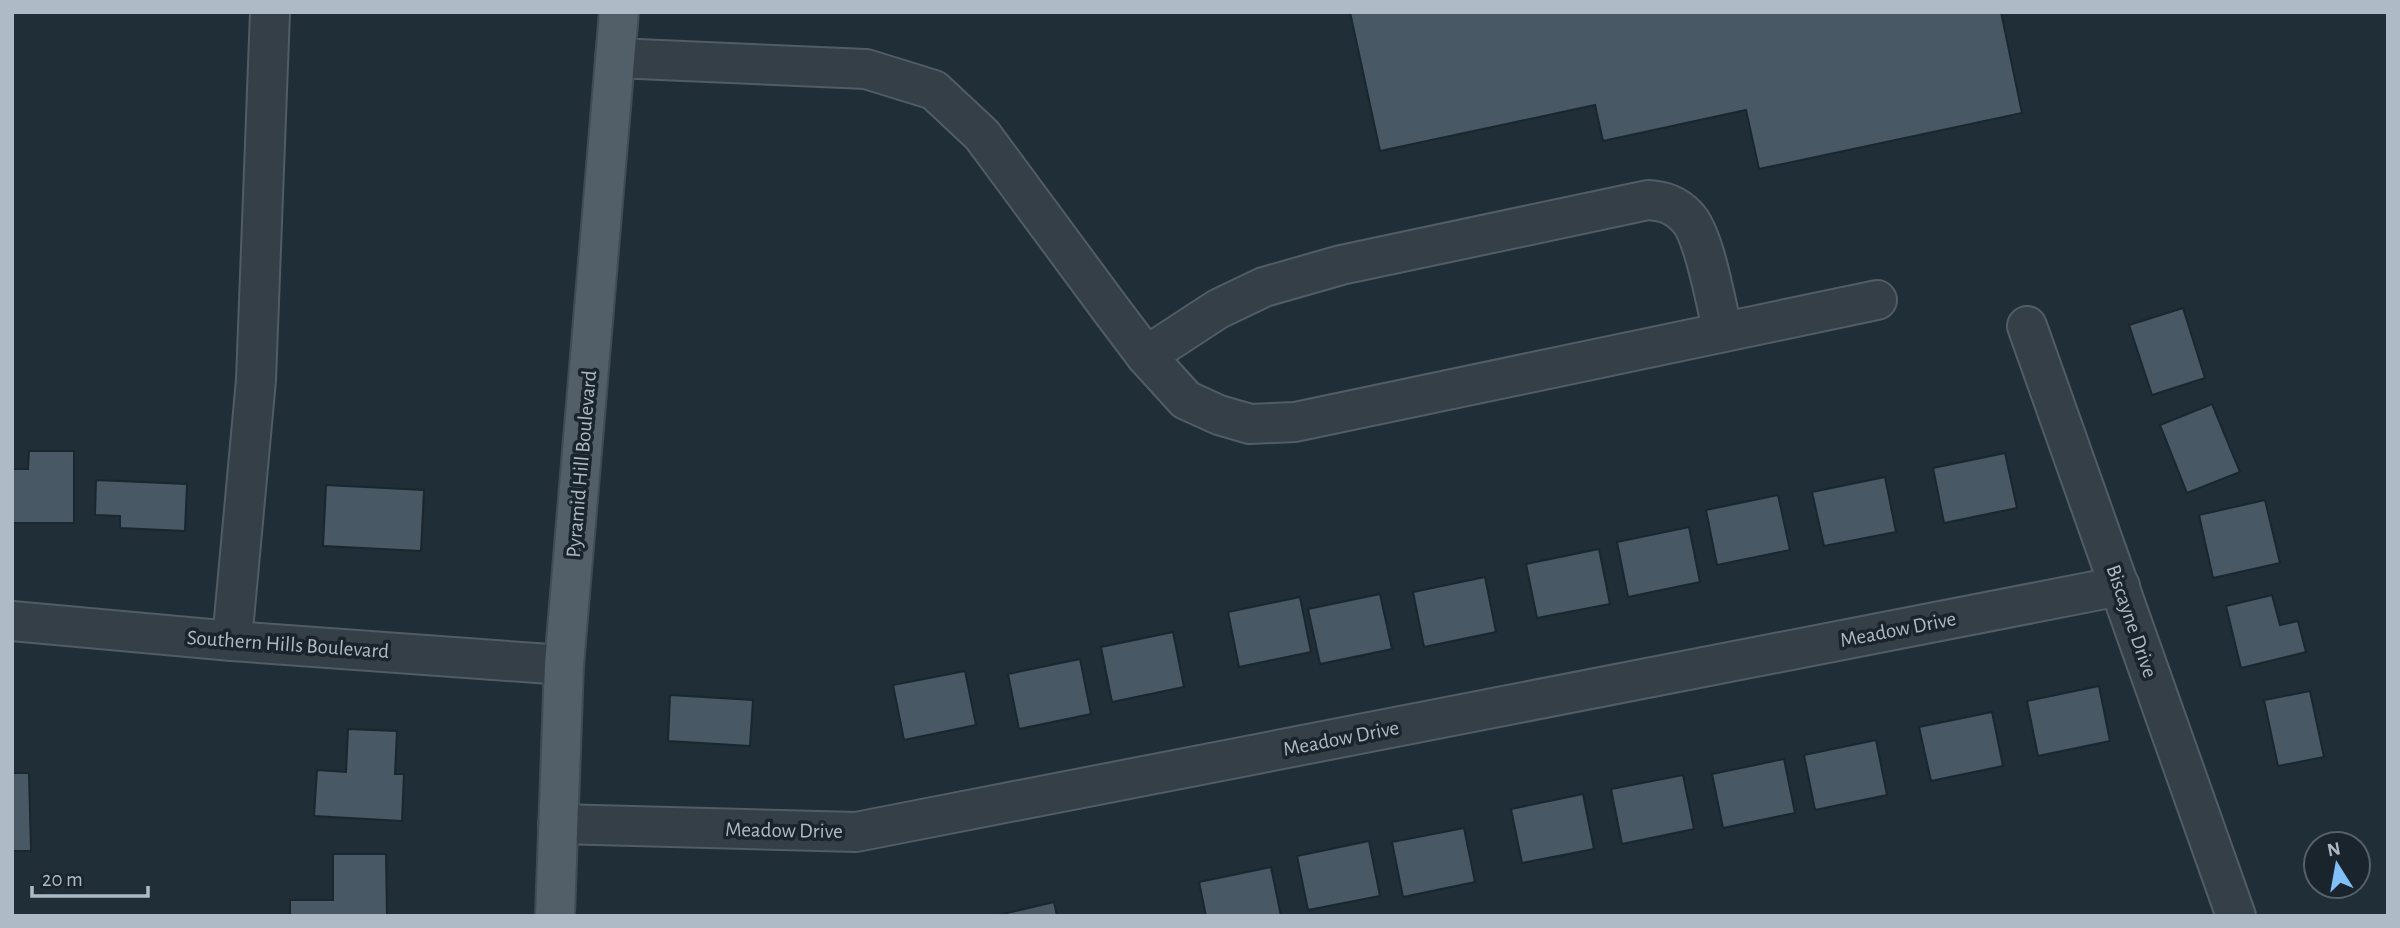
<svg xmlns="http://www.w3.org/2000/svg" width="2400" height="928" font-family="'Alegreya Sans',sans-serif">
  <rect width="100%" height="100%" fill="#202e37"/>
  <g fill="#485864" stroke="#1b262e" stroke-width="2">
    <polygon points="1350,12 2001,12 2022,113 1759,169 1746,110 1603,141 1595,105 1380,151"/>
    <polygon points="2183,308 2205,378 2152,395 2129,325"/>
    <polygon points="2212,404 2240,472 2187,493 2160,425"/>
    <polygon points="29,451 74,451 74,523 12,523 12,469 28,469"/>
    <polygon points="2005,453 2017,508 1944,523 1933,468"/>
    <polygon points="1885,477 1896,532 1824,546 1812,492"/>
    <polygon points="96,480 187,484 185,531 120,528 120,516 95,515"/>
    <polygon points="326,485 424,490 421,551 323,546"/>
    <polygon points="1778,495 1790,550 1717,565 1706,510"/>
    <polygon points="2265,500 2280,563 2213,578 2199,515"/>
    <polygon points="1689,527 1700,582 1628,597 1617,542"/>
    <polygon points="1599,549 1610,604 1537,618 1526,564"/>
    <polygon points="1485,577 1496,632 1424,647 1413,592"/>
    <polygon points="1380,594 1392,649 1320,664 1308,609"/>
    <polygon points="2272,595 2280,625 2298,621 2306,652 2241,668 2226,606"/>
    <polygon points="1300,597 1311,652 1239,667 1228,612"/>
    <polygon points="1173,632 1184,687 1112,702 1101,647"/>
    <polygon points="1080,659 1091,714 1019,729 1008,674"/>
    <polygon points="965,671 976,725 904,740 893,685"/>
    <polygon points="2099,686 2110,741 2038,756 2027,701"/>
    <polygon points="2310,691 2324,757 2278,766 2264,700"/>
    <polygon points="670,695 753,700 750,746 668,741"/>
    <polygon points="1992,712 2003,766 1931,781 1919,727"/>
    <polygon points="348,729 397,731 395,774 404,774 402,821 314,816 317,770 346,772"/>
    <polygon points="1876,740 1887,795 1815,810 1804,755"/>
    <polygon points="1784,759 1795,813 1723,828 1712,774"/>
    <polygon points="12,773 29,773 31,851 12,851"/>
    <polygon points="1683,775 1694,829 1622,844 1611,789"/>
    <polygon points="1583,794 1594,849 1522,863 1511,809"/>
    <polygon points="1464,828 1475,882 1403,897 1392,842"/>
    <polygon points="1369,841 1380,896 1308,910 1297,856"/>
    <polygon points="333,854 386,854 387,916 290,916 290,900 333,900"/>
    <polygon points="1271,867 1281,916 1206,916 1199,882"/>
    <polygon points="1054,902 1057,916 994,916"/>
  </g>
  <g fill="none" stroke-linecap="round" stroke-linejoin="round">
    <defs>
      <g id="minor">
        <polyline points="615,58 866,69 934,90 982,135 1112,311 1146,356 1186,400 1219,415 1250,424 1295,422 1877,300"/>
        <polyline points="2027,326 2236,916"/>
        <path d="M1146,356L1218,309L1264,287L1341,265L1648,200C1664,201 1676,205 1687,217C1705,235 1716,306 1723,332"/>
        <polyline points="12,621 232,641 564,665"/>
        <polyline points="232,641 256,380 270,12"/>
        <polyline points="558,824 856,832 2120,586"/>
      </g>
      <polyline id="major" points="555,916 564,665 619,12"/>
    </defs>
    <use href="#minor" stroke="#515d66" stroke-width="42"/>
    <use href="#major" stroke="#404b55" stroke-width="42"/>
    <use href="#minor" stroke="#343f48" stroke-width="38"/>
    <use href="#major" stroke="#525e68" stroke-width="38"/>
  </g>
  <g text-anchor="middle" stroke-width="7" stroke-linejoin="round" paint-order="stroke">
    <g font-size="21" fill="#aebac5" stroke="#19242c">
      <text transform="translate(581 464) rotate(-85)" y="7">Pyramid Hill Boulevard</text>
      <text transform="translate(2132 621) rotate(71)" y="7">Biscayne Drive</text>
      <text transform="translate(1898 629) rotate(-11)" y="7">Meadow Drive</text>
      <text transform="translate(288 644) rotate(4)" y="7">Southern Hills Boulevard</text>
      <text transform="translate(1341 738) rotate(-11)" y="7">Meadow Drive</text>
      <text transform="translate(784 830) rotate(1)" y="7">Meadow Drive</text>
    </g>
  </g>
  <rect width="2400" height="928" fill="none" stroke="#aebac5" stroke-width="28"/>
  <g transform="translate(2337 865) rotate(349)"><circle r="33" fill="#19242c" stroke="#556069" stroke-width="2"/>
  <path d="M0-5L12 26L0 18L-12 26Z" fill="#81c0f7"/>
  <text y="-10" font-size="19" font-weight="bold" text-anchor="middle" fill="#aebac5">N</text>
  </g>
  <path d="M32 886v10h116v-10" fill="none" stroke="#aebac5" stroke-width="3.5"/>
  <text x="42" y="886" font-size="21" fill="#aebac5" stroke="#19242c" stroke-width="5" paint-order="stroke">20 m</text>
</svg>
